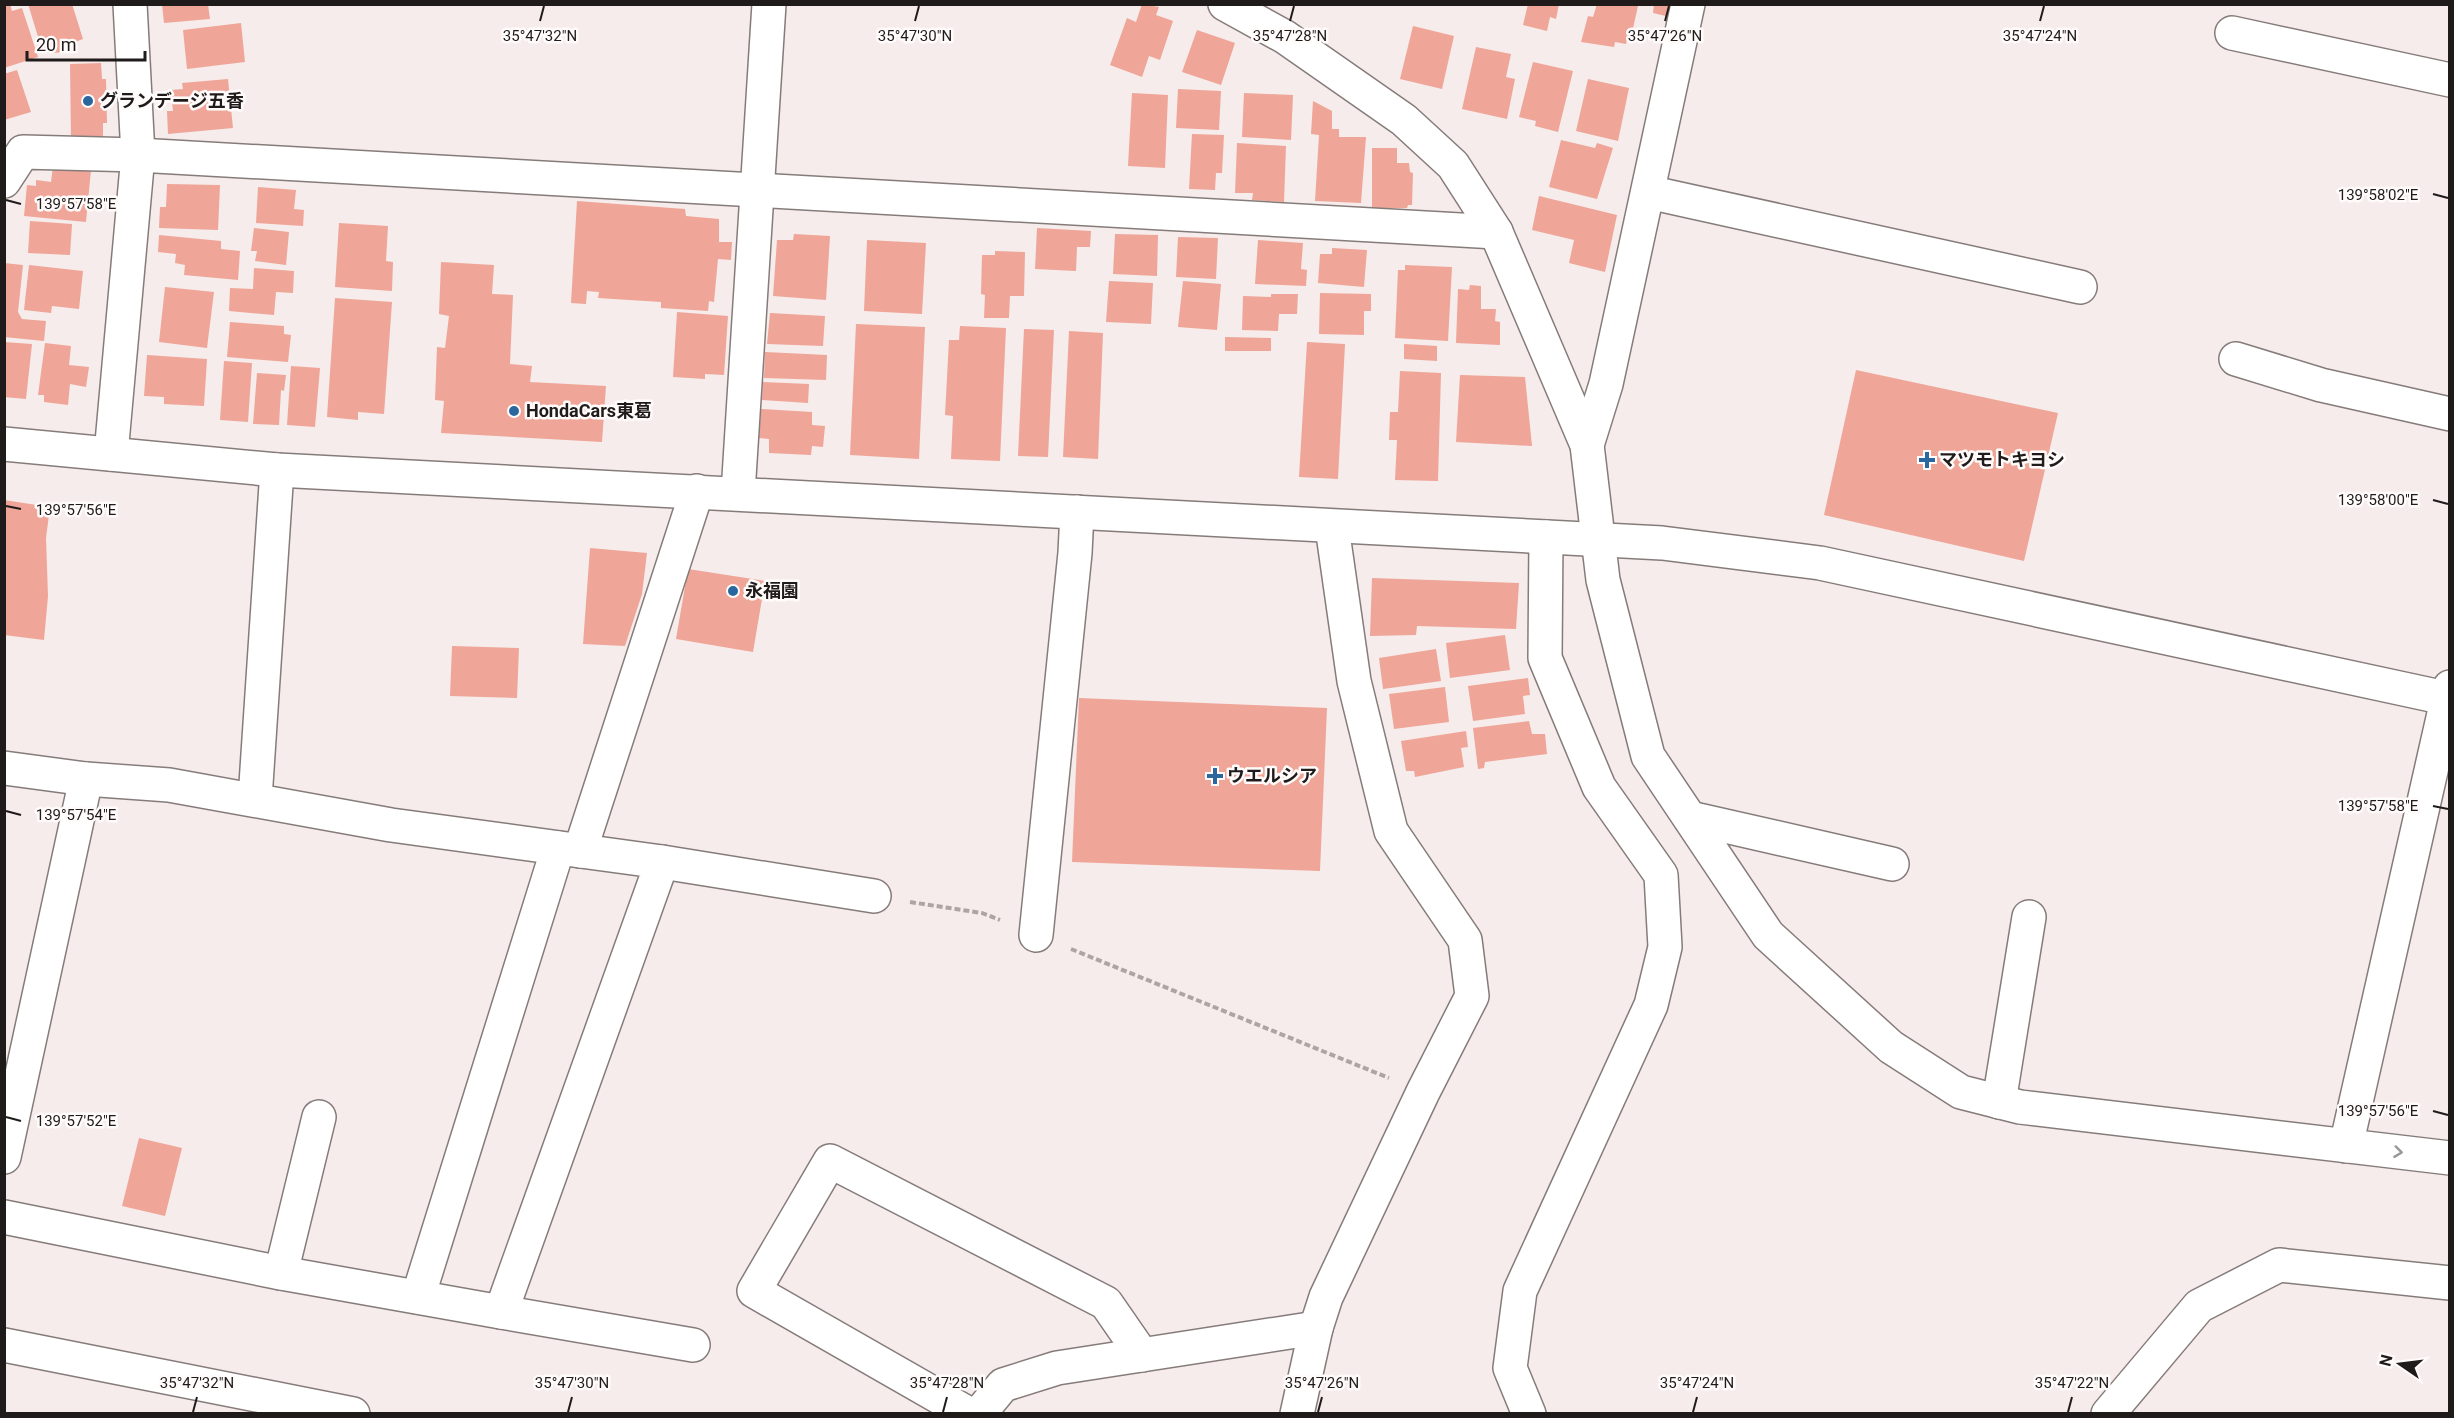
<svg xmlns="http://www.w3.org/2000/svg" width="2454" height="1418" font-family="Roboto,'Noto Sans JP',sans-serif">
  <rect width="100%" height="100%" fill="#f6eceb"/>
  <g fill="#efa598">
    <polygon points="4,4 10,4 12,11 22,8 38,57 4,68"/>
    <polygon points="28,4 72,4 83,39 75,42 77,52 43,53"/>
    <polygon points="162,4 208,4 210,19 164,23"/>
    <polygon points="1142,4 1159,7 1156,15 1173,21 1160,60 1149,56 1142,77 1110,65 1127,18 1136,22"/>
    <polygon points="1528,4 1559,4 1556,19 1550,17 1547,31 1523,25"/>
    <polygon points="1597,4 1638,6 1631,37 1628,36 1626,44 1615,42 1614,47 1581,42 1588,16 1593,17"/>
    <polygon points="1654,4 1673,4 1670,17 1653,13"/>
    <polygon points="241,23 245,62 187,69 183,30"/>
    <polygon points="1413,26 1454,36 1442,89 1400,79"/>
    <polygon points="1197,30 1235,43 1221,85 1182,72"/>
    <polygon points="1476,47 1511,54 1506,77 1515,79 1507,119 1462,109"/>
    <polygon points="1533,62 1573,71 1558,132 1535,126 1536,121 1519,117"/>
    <polygon points="101,63 102,79 106,79 107,123 103,123 103,139 71,140 70,64"/>
    <polygon points="17,70 31,112 4,120 4,74"/>
    <polygon points="228,79 233,128 168,134 167,111 173,111 171,90 183,89 182,83"/>
    <polygon points="1588,79 1629,88 1618,141 1576,131"/>
    <polygon points="1178,89 1221,91 1219,130 1176,128"/>
    <polygon points="1132,93 1168,95 1165,168 1128,166"/>
    <polygon points="1244,93 1293,95 1291,140 1242,137"/>
    <polygon points="1313,101 1332,111 1332,129 1339,129 1339,137 1366,137 1361,203 1315,201 1319,135 1311,134"/>
    <polygon points="1192,134 1224,135 1222,173 1216,173 1215,190 1189,189"/>
    <polygon points="1561,140 1595,148 1597,143 1613,148 1597,199 1549,187"/>
    <polygon points="1237,143 1286,146 1284,202 1252,200 1253,193 1235,193"/>
    <polygon points="1372,148 1397,148 1397,163 1409,163 1410,172 1413,173 1412,205 1408,205 1407,208 1372,208"/>
    <polygon points="53,166 91,170 86,222 24,216 27,185 36,186 36,180 51,182"/>
    <polygon points="167,184 220,185 218,230 159,228 160,207 166,207"/>
    <polygon points="258,187 296,190 294,209 304,210 303,226 256,223"/>
    <polygon points="1539,196 1617,215 1605,272 1569,263 1574,240 1532,230"/>
    <polygon points="577,201 685,209 686,216 719,219 719,242 732,242 731,260 718,259 714,302 709,301 708,311 661,308 661,302 598,298 599,292 587,291 586,304 571,303"/>
    <polygon points="30,221 72,224 70,255 28,253"/>
    <polygon points="339,223 388,226 386,261 393,262 392,291 335,287"/>
    <polygon points="254,228 289,232 286,265 255,261 257,251 251,251"/>
    <polygon points="1037,228 1091,231 1090,247 1077,247 1076,271 1035,269"/>
    <polygon points="794,234 830,236 826,300 773,296 777,240 793,240"/>
    <polygon points="1115,234 1158,235 1157,276 1113,274"/>
    <polygon points="159,235 221,241 221,249 240,251 238,280 184,275 185,265 175,263 176,254 158,252"/>
    <polygon points="1178,237 1218,238 1216,279 1176,277"/>
    <polygon points="867,240 926,243 922,314 864,311"/>
    <polygon points="1258,240 1303,243 1301,269 1307,270 1306,286 1255,284"/>
    <polygon points="1332,248 1367,250 1364,287 1318,283 1320,254 1332,254"/>
    <polygon points="995,251 1025,252 1024,296 1010,296 1009,318 984,318 985,295 981,294 982,255 995,255"/>
    <polygon points="441,262 494,265 492,294 513,295 510,364 532,366 530,382 606,386 602,442 441,433 444,401 435,400 437,347 445,348 449,316 439,314"/>
    <polygon points="4,263 23,265 18,312 22,319 46,321 44,341 4,337"/>
    <polygon points="29,265 83,271 79,309 52,306 51,313 24,310"/>
    <polygon points="1405,265 1452,267 1448,341 1395,338 1398,270 1405,270"/>
    <polygon points="254,268 294,271 293,293 276,292 274,315 229,311 230,288 253,289"/>
    <polygon points="1109,281 1153,283 1151,324 1106,322"/>
    <polygon points="1183,281 1221,284 1217,330 1178,327"/>
    <polygon points="1470,285 1481,286 1481,309 1496,309 1495,321 1500,322 1500,345 1456,343 1458,289 1469,290"/>
    <polygon points="165,287 214,292 207,348 159,342"/>
    <polygon points="1320,293 1371,294 1371,311 1364,311 1364,335 1319,334"/>
    <polygon points="1271,294 1298,294 1297,314 1279,314 1278,331 1242,330 1243,296 1271,297"/>
    <polygon points="335,298 392,302 384,414 358,412 358,420 327,417"/>
    <polygon points="677,312 728,316 724,375 705,374 705,379 673,377"/>
    <polygon points="770,313 825,316 823,346 767,344"/>
    <polygon points="230,322 284,326 284,334 291,335 288,362 227,357"/>
    <polygon points="856,324 925,327 919,459 850,455"/>
    <polygon points="960,326 1006,328 1000,461 951,459 953,416 945,415 949,340 959,340"/>
    <polygon points="1024,329 1054,330 1048,457 1018,456"/>
    <polygon points="1069,331 1103,333 1098,459 1063,457"/>
    <polygon points="1225,337 1271,338 1271,351 1225,351"/>
    <polygon points="4,342 32,344 26,399 4,397"/>
    <polygon points="1307,342 1345,344 1338,479 1299,477"/>
    <polygon points="45,343 71,346 69,365 89,367 86,387 70,384 68,405 44,402 44,395 38,395"/>
    <polygon points="1404,344 1437,346 1437,361 1404,359"/>
    <polygon points="765,352 827,355 826,380 764,378"/>
    <polygon points="147,355 207,359 204,406 164,404 164,397 144,396"/>
    <polygon points="224,361 252,363 248,422 220,420"/>
    <polygon points="291,366 320,368 315,427 287,425"/>
    <polygon points="1856,370 2058,413 2024,561 1824,515"/>
    <polygon points="1400,371 1441,373 1438,481 1395,480 1397,440 1389,440 1390,412 1398,412"/>
    <polygon points="257,373 286,375 284,391 281,390 279,425 253,424"/>
    <polygon points="1460,375 1525,377 1532,446 1456,442"/>
    <polygon points="763,382 809,384 808,403 762,400"/>
    <polygon points="761,409 812,412 812,425 825,426 823,447 812,446 811,455 769,453 769,439 759,438"/>
    <polygon points="4,500 50,507 46,538 48,596 44,640 4,635"/>
    <polygon points="590,548 647,553 642,594 625,646 583,644"/>
    <polygon points="688,569 765,581 753,652 676,639"/>
    <polygon points="1372,578 1519,583 1516,629 1417,626 1416,635 1370,636"/>
    <polygon points="1505,635 1510,670 1450,678 1446,643"/>
    <polygon points="452,646 519,648 517,698 450,696"/>
    <polygon points="1436,649 1441,681 1383,689 1379,658"/>
    <polygon points="1528,678 1530,695 1523,696 1525,714 1473,721 1468,686"/>
    <polygon points="1445,687 1449,722 1394,729 1389,694"/>
    <polygon points="1079,698 1327,708 1320,871 1072,862"/>
    <polygon points="1529,721 1532,734 1545,734 1547,754 1485,762 1484,768 1478,769 1473,728"/>
    <polygon points="1466,731 1468,747 1461,748 1464,767 1415,777 1414,771 1406,771 1401,741"/>
    <polygon points="139,1138 182,1148 165,1216 122,1206"/>
  </g>
  <g fill="none" stroke-linecap="round" stroke-linejoin="round">
    <defs>
      <g id="minor">
        <polyline points="1225,4 1285,37 1404,120 1453,165 1496,232 1587,445 1603,580 1648,756 1768,935 1891,1047 1961,1092 2020,1107 2450,1158"/>
        <polyline points="2232,33 2450,80"/>
        <polyline points="4,181 23,152 138,155 1496,232"/>
        <polyline points="1648,192 2080,287"/>
        <polyline points="2236,359 2321,385 2450,414"/>
        <polyline points="4,444 277,470 1662,543 1820,563 2450,699"/>
        <polyline points="1587,445 1606,384 1688,4"/>
        <polyline points="111,454 138,155 130,4"/>
        <polyline points="738,493 769,4"/>
        <polyline points="4,768 86,779 169,785 391,825 662,862 501,1312 281,1273 4,1217"/>
        <polyline points="255,799 277,470"/>
        <polyline points="1690,818 1892,864"/>
        <polyline points="580,851 697,491"/>
        <polyline points="662,862 874,896"/>
        <polyline points="1036,935 1075,553 1077,512"/>
        <polyline points="1999,1102 2029,917"/>
        <polyline points="2346,1146 2450,687"/>
        <polyline points="4,1157 86,779"/>
        <polyline points="281,1273 319,1117"/>
        <polyline points="418,1297 558,848"/>
        <polyline points="501,1312 693,1345"/>
        <polyline points="4,1345 353,1414"/>
        <polyline points="969,1414 754,1291 830,1161 1106,1303 1142,1355"/>
        <polyline points="979,1414 1003,1385 1057,1368 1316,1328"/>
        <polyline points="1297,1414 1316,1328 1326,1297 1423,1092 1472,996 1465,940 1391,831 1354,681 1332,527"/>
        <polyline points="1529,1414 1510,1368 1520,1291 1651,1005 1665,947 1661,875 1599,787 1545,658 1546,537"/>
        <polyline points="2108,1414 2199,1306 2279,1265 2450,1283"/>
      </g>
    </defs>
    <use href="#minor" stroke="#857c7a" stroke-width="36"/>
    <g stroke="#ada5a4" stroke-width="4" stroke-dasharray="6 3" stroke-linecap="butt">
      <polyline points="910,902 982,913 1000,920"/>
      <polyline points="1071,949 1389,1078"/>
    </g>
    <use href="#minor" stroke="#fff" stroke-width="33"/>
  </g>
  <defs><path id="oneway-chevron" d="M-2-3.5L2.5 0L-2 3.5" fill="none" stroke-width="1.6" stroke-linecap="round" stroke-linejoin="round" transform="scale(1.5)"/></defs>
  <use stroke="#9a9898" href="#oneway-chevron" transform="translate(2398 1152) rotate(7)"/>
  <path fill="none" stroke="#1f1b1b" stroke-width="2" d="M540,21L544,6M915,21L919,6M1290,21L1294,6M1665,21L1669,6M2040,21L2044,6M2433,194L2448,198M6,200L21,204M2433,500L2448,504M6,506L21,509M2433,806L2448,809M6,811L21,815M2433,1111L2448,1115M6,1117L21,1121M193,1412L197,1397M568,1412L572,1397M943,1412L947,1397M1318,1412L1322,1397M1693,1412L1697,1397M2068,1412L2072,1397"/>
  <g fill="#29679e" stroke="#fffbfa" stroke-width="2">
    <circle cx="88" cy="101" r="6"/>
    <circle cx="514" cy="411" r="6"/>
    <path d="M1924 451h6v6h6v6h-6v6h-6v-6h-6v-6h6z"/>
    <circle cx="733" cy="591" r="6"/>
    <path d="M1212 767h6v6h6v6h-6v6h-6v-6h-6v-6h6z"/>
  </g>
  <g text-anchor="middle" stroke-width="5" stroke-linejoin="round" paint-order="stroke">
    <g font-size="18" font-weight="bold" fill="#1f1b1b" stroke="#fffbfa" text-anchor="start">
      <text x="100" y="107">グランデージ五香</text>
      <text x="526" y="417">HondaCars東葛</text>
      <text x="1939" y="466">マツモトキヨシ</text>
      <text x="745" y="597">永福園</text>
      <text x="1227" y="782">ウエルシア</text>
    </g>
  </g>
  <g font-size="15" text-anchor="middle" fill="#1f1b1b" stroke="#fffbfa" stroke-width="5" stroke-linejoin="round" paint-order="stroke">
    <text x="540" y="41">35°47'32"N</text>
    <text x="915" y="41">35°47'30"N</text>
    <text x="1290" y="41">35°47'28"N</text>
    <text x="1665" y="41">35°47'26"N</text>
    <text x="2040" y="41">35°47'24"N</text>
    <text x="2378" y="200">139°58'02"E</text>
    <text x="76" y="209">139°57'58"E</text>
    <text x="2378" y="505">139°58'00"E</text>
    <text x="76" y="515">139°57'56"E</text>
    <text x="2378" y="811">139°57'58"E</text>
    <text x="76" y="820">139°57'54"E</text>
    <text x="2378" y="1116">139°57'56"E</text>
    <text x="76" y="1126">139°57'52"E</text>
    <text x="197" y="1388">35°47'32"N</text>
    <text x="572" y="1388">35°47'30"N</text>
    <text x="947" y="1388">35°47'28"N</text>
    <text x="1322" y="1388">35°47'26"N</text>
    <text x="1697" y="1388">35°47'24"N</text>
    <text x="2072" y="1388">35°47'22"N</text>
  </g>
  <rect width="2454" height="1418" fill="none" stroke="#1f1b1b" stroke-width="12"/>
  <g transform="translate(2400 1364) rotate(284)" stroke="#fffbfa" stroke-width="4.5" paint-order="stroke">
  <path d="M0-4.5L10 22L0 15L-10 22Z" fill="#1f1b1b"/>
  <text y="-9" font-size="16" font-weight="bold" text-anchor="middle" fill="#1f1b1b">N</text>
  </g>
  <path d="M27 51v9h118v-9" fill="none" stroke="#1f1b1b" stroke-width="3"/>
  <text x="36" y="51" font-size="18" fill="#1f1b1b" stroke="#fffbfa" stroke-width="4.5" paint-order="stroke">20 m</text>
</svg>
